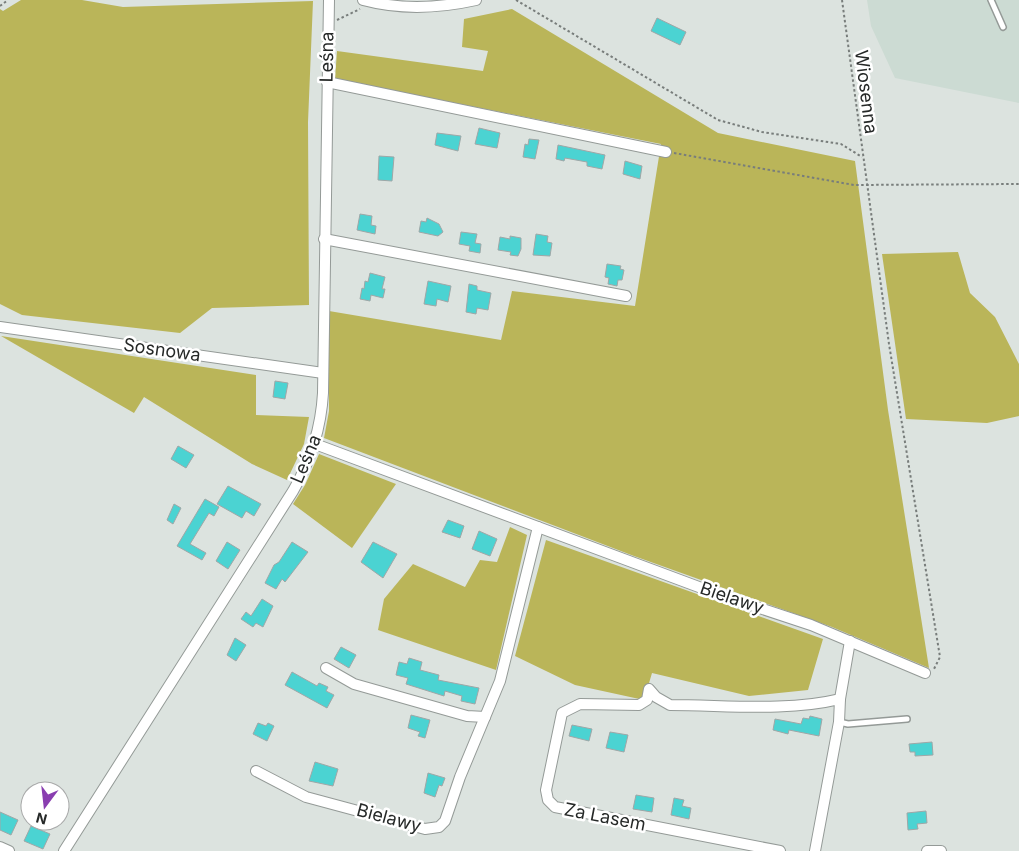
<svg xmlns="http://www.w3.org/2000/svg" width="1019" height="851" font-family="Inter,sans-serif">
  <rect width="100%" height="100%" fill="#dce3df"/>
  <polygon fill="#ccdbd3" points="867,0 1019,0 1019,103 895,78 871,26"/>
  <g fill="#bab559">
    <polygon points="21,0 82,0 123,7 313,1 308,122 309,305 212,308 180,333 22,315 0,304 0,9 3,11"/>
    <polygon points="512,9 718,133 855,161 888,410 929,668 832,627 634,556 324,438 329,411 329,311 501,340 512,291 635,306 661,144 335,79 337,51 483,71 488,51 462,47 464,19"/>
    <polygon points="958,252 970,293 995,317 1019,364 1019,416 987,423 906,419 882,254"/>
    <polygon points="1,336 256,375 256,415 309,417 304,444 287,480 252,464 144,397 134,413"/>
    <polygon points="319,454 396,484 352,548 293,504 305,485"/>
    <polygon points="510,527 527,535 496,670 378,630 384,599 413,564 465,587 480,560 497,562"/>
    <polygon points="546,540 823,639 808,690 749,696 652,673 644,700 575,685 515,656"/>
  </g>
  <g fill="#4bd3d2" stroke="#9fa7a7">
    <polygon points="657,18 686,32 680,45 651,31"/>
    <polygon points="479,128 500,133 497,148 475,144"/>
    <polygon points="437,133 461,136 458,151 435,145"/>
    <polygon points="529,139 539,140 535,159 523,157 525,144 528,145"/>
    <polygon points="558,145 605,155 602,169 587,166 587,162 565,158 564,161 556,159"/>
    <polygon points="379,156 394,157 392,181 378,180"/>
    <polygon points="625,161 642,166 640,179 623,174"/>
    <polygon points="360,214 372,216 371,225 376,226 375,234 357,230"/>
    <polygon points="427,218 439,224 443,232 438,236 419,232 421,221 426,222"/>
    <polygon points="461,232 477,234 475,243 481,244 480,253 469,251 470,246 459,244"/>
    <polygon points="536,234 548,236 547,242 552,243 550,256 533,255"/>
    <polygon points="510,236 521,238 521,249 518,256 510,255 511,252 498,250 500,237 510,239"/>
    <polygon points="607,264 621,266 620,269 624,270 622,280 618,280 617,286 608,284 609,278 605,277"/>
    <polygon points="370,273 385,277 382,289 385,289 383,298 371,295 370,301 360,299 362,288 364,289 365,281 368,282"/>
    <polygon points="428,281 451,286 448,302 437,299 436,306 424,304"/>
    <polygon points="469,284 477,286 477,290 491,293 488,310 477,308 476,314 466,312"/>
    <polygon points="275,381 288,383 285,399 273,397"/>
    <polygon points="178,446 194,455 186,468 171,459"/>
    <polygon points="228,486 261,504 254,516 246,511 242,518 217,504"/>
    <polygon points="205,499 219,507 214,516 209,513 190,544 206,553 202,560 177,546"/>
    <polygon points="174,504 181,508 173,524 167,520"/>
    <polygon points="448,520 464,526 460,538 442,532"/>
    <polygon points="479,531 497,539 490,556 472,549"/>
    <polygon points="227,542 240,550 228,569 216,561"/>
    <polygon points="292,542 308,552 285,582 282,579 276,589 265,583 274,565 279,562"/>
    <polygon points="373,542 397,554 383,578 361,562"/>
    <polygon points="262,599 273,606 263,627 256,623 253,627 241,619 246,612 251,616"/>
    <polygon points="235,638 246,645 236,661 227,655"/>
    <polygon points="341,647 356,655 349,668 334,659"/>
    <polygon points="409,658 422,662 420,670 439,675 438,680 479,688 475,704 461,701 462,696 445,691 444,696 406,684 408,678 396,675 399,662 407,664"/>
    <polygon points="292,672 317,686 319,683 328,687 326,691 334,695 327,708 285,685"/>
    <polygon points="411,715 430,720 425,738 418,736 420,732 408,728"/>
    <polygon points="810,716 822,719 819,736 789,730 788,734 773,730 775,719 801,724 803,718 809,719"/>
    <polygon points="258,723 266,726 268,723 274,726 267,741 253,734"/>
    <polygon points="572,725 592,729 589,741 569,736"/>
    <polygon points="610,732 628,735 624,752 606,748"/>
    <polygon points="932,742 933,755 915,756 915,752 910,752 909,744"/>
    <polygon points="315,762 338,769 333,786 309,781"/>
    <polygon points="428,773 445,778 442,786 439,785 435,797 424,793"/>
    <polygon points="636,795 654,798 652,812 633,809"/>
    <polygon points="674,798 684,800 682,806 691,808 689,819 671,815"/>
    <polygon points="926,811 927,823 917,824 918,829 908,830 907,813"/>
    <polygon points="0,812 18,820 11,835 0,830"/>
    <polygon points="31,826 50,834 43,849 24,841"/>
  </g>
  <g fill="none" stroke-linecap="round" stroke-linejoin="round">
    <defs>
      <g id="service">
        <polyline points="991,0 1003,27"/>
        <polyline points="839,722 848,724 907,719"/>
      </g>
      <g id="minor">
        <path d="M363,0C400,10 440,8 476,0"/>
        <polyline points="327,82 666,152"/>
        <polyline points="324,239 626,296"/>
        <polyline points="0,327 323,373"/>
        <polyline points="315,444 723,596 811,625 925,673"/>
        <polyline points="326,668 354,684 467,716 485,717"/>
        <polyline points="840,699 850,641"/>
        <polyline points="256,771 306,797 425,829 439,827 445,821 460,777 500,681 538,527"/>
        <polyline points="0,847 9,851"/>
        <path d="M64,851L293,491C311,460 321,429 323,393L329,0"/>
        <path d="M780,851L555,807L548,800L546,790L562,713L580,704L639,705L647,700L649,689L656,697L670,705C726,705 786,712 840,699L839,722L815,851"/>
        <polyline points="927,851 941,851"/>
      </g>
    </defs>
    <use href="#service" stroke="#949a97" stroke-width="8"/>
    <use href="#minor" stroke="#949a97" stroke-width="12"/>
    <g stroke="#787d7b" stroke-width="2" stroke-dasharray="2.5 2.5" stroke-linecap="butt">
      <polyline points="516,0 718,120 762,132 841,144 862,157"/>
      <polyline points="842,0 889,344 940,657 934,669"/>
      <polyline points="0,6 8,0"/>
      <polyline points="337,20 360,9"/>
      <polyline points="674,153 854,185 1019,184"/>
    </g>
    <use href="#service" stroke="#fff" stroke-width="5"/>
    <use href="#minor" stroke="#fff" stroke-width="10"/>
  </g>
  <g text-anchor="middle" stroke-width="5" stroke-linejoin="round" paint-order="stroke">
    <g font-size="18" fill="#262928" stroke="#fff">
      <text transform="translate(327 57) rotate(-89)" y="6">Leśna</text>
      <text transform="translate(866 92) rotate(83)" y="6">Wiosenna</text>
      <text transform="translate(162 350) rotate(8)" y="6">Sosnowa</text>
      <text transform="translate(306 459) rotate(-67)" y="6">Leśna</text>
      <text transform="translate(732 598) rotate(19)" y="6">Bielawy</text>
      <text transform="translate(605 817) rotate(11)" y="6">Za Lasem</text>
      <text transform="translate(389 818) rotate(15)" y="6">Bielawy</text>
    </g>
  </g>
  <g transform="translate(45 806) rotate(195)"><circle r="24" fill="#ffffff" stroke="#a8a9a9"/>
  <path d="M0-4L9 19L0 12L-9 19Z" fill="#893eb0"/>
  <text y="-8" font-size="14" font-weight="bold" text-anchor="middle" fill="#262928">N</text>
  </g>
</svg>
